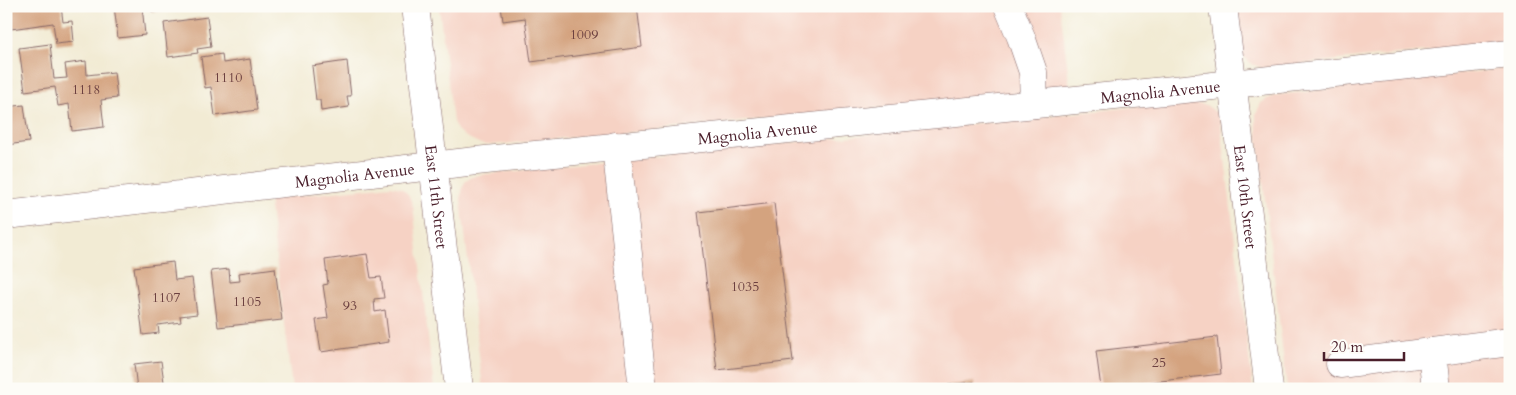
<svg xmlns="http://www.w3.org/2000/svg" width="1516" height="395" font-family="Cardo,serif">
  <rect width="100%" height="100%" fill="#fdfcf7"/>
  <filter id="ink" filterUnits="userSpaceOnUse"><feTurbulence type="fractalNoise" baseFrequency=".02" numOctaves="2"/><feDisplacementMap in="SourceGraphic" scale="10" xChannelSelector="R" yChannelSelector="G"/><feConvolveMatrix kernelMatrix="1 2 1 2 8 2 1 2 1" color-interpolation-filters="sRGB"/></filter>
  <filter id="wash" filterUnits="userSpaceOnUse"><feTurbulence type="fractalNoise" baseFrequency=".0096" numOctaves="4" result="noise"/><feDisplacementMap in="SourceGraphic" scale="20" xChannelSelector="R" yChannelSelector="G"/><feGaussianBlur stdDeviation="1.12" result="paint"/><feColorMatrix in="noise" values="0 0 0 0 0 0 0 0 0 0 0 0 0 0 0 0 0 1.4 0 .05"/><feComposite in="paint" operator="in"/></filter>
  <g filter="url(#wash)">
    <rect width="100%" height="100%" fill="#f2ebd4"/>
    <g fill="#f6d2c4">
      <polygon points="439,6 1060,6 1070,89 674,128 489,145 481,144 464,136 457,130 453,122"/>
      <polygon points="1234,6 1510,6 1510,42 1262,68 1252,64 1242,55"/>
      <polygon points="1510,68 1510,389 1287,389 1256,121 1256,114 1261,103 1267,99 1278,95"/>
      <polygon points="1184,102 1206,105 1217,113 1220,118 1253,389 483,389 461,200 463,186 465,182 472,177 479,175"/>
      <polygon points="391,186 401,188 405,191 409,196 413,206 434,389 292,389 269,199"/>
    </g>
    <g id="blocks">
      <g fill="#d4a37f">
        <polygon points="8,6 61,6 63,22 72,21 74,42 56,44 53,23 11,29"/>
        <polygon points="114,6 142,6 145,35 118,38"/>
        <polygon points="151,6 166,6 166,10 152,12"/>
        <polygon points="501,6 637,6 642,47 531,62 525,18 503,21"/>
        <polygon points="207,17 211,47 197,49 198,53 168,57 164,23"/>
        <polygon points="50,44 54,79 67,78 65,64 86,61 87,75 114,72 117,98 101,100 104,127 72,131 69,104 58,106 55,87 25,91 19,48"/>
        <polygon points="222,54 223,63 250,59 257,110 215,116 211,87 205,88 201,57"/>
        <polygon points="347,61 351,96 347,96 349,107 321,111 320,100 316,100 312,66"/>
        <polygon points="24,105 29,142 6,145 6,107"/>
        <polygon points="774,203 793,361 717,370 698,212"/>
        <polygon points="367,254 371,278 381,277 384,298 374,299 375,312 385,310 389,342 321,352 316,320 328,318 323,285 328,284 325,260"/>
        <polygon points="173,262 175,280 192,278 197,314 180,316 181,322 158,325 159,333 143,335 134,267"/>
        <polygon points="275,268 282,320 218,327 211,271 229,269 230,282 240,281 239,273"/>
        <polygon points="1217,337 1221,374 1101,388 1096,351"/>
        <polygon points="161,361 165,389 137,389 134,364"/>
        <polygon points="974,382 975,389 949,389 948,385"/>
      </g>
    </g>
  </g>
  <g filter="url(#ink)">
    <use href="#blocks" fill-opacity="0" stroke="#856666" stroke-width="1"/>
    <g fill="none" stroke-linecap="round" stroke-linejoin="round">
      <defs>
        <g id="minor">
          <polyline points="1008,6 1021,37 1033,72 1034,104"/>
          <path id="s1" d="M1223,6L1269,389"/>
          <polyline points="616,146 643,389"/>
          <path id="s2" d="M6,215L476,161L1233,84L1510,54"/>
          <polyline points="1340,364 1432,352"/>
          <polyline points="1436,389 1432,352 1510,342"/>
        </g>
        <g id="major">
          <path id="s3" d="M415,6L459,389"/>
        </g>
      </defs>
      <use href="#minor" stroke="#856666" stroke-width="29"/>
      <use href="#major" stroke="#856666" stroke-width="29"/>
      <use href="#minor" stroke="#fff" stroke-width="28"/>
      <use href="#major" stroke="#fff" stroke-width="28"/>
    </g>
  </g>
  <g text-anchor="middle" stroke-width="5" stroke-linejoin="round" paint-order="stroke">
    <g font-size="14" fill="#6c4040">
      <text x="584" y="39">1009</text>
      <text x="228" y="82">1110</text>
      <text x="86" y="94">1118</text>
      <text x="745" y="291">1035</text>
      <text x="166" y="302">1107</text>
      <text x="247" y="306">1105</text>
      <text x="350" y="310">93</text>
      <text x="1159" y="367">25</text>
    </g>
    <g font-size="16" fill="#4a1f2b" stroke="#fdfcf7">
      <text dy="6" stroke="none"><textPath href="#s2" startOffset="1161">Magnolia Avenue</textPath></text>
      <text dy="6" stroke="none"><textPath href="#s2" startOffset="756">Magnolia Avenue</textPath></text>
      <text dy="6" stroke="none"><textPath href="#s2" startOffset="351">Magnolia Avenue</textPath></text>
      <text dy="6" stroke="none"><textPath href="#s3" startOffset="192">East 11th Street</textPath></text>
      <text dy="6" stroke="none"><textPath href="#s1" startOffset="192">East 10th Street</textPath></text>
    </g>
  </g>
  <rect width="1516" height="395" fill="none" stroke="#fdfcf7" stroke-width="25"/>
  <path d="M1324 352v8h80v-8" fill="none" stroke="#4a1f2b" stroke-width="2.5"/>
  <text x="1331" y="352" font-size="15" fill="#4a1f2b" stroke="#fdfcf7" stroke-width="4" paint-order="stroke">20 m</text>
</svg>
